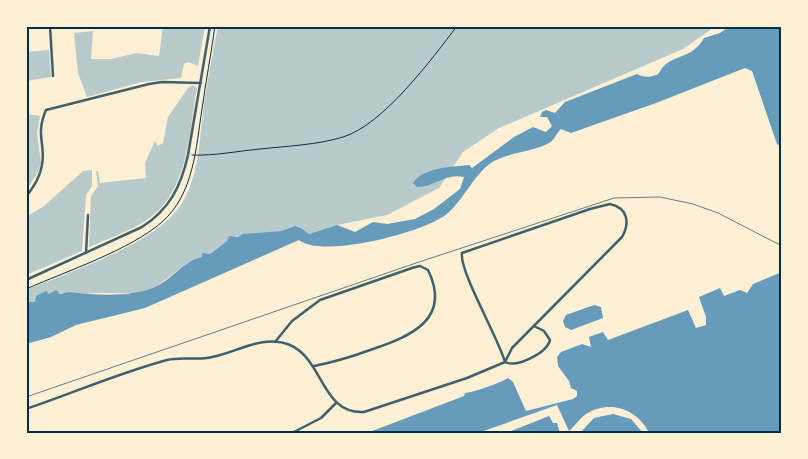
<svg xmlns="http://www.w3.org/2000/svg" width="808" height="459" font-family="Jost,sans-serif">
  <rect width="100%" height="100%" fill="#fdf0d5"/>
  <g fill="#b9caca">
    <polygon points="163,26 205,26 198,66 188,62 184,64 181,78 142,82 87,97 78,73 74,33 93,31 91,59 112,59 136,53 159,56"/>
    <path d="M218,26H716L683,49L499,128L463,152L439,188L387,215L337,225L309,234L301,228L295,226L281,231L233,237L209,254L186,264L157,286L138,293H54L35,302H26V290C72,271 140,249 174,214C201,184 199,135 205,97C209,74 213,50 218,26Z"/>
    <polygon points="26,39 27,52 49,50 51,77 26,81"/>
    <path d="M193,85L197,88C189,130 189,188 151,217C133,230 110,238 89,247L91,196L98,186L96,171H98L100,183L146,178L145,163L155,141L158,146L163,143L168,117L188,88Z"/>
    <polygon points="26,114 40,116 37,133 41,163 38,172 26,191"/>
    <polygon points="92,170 92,186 86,195 82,251 26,275 26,217 44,206 83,171"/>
  </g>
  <g fill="#669bbc">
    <path d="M730,26H782V148L777,144L752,71L745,68L656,103L571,133L561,129C556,133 555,140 549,143C532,152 511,152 494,161C475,172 465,198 448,213C427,232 322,259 299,240L145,308L76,325L51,337L26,344V302H35L36,296L46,291L49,294L56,290L60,294L69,292C97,295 131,298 157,286C173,278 184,261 202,257V253L210,254L227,241L229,236L238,237L243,234L281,231L295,226L301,228L309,234L337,225L355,232L373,222L387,224L415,219L434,209L460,189L464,177C444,173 436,187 417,187L413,183C424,167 451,167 469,165L472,168L514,137L533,127L546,132L552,126L547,117H540L542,112L546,110L555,113L565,102L637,74C643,77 649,78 656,75C660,74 660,70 663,67C675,54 692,59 704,38L720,33Z"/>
    <path d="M782,272V433H649C638,409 609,399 586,414C579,419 575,426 569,431L557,405L478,433H367L464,396L465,393C475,392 500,383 508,378L513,382L526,411L573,399L577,396V391L571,388L569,381L558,366L557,357L561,352L582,344L591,347L589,337L603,332L608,340L688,310L696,328L706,325V317L699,297L720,288L724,296L740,290L747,293L753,284Z"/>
    <polygon points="594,305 601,307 603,318 571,330 565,327 563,321 566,315"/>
    <polygon points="613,414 631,419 643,433 580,433 594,418"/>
    <polygon points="549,416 553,423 557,423 560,433 506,433"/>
  </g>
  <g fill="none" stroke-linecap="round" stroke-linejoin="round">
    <g stroke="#003049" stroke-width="1">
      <polyline points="467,26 523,26"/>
      <polyline points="641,26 649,28 654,26"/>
      <path d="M192,155C214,156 238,151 260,149C287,146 317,145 343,137C383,125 432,59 457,26"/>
      <path d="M26,289C67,271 130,250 162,222C194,194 196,147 202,109C206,81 211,54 215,26"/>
    </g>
    <g stroke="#3f606c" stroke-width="2.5">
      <polyline points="50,26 53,76"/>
      <polyline points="97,27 98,26"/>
      <path d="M26,197C33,187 40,178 42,165C46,145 35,135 46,110L149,84L162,82L201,83"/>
      <path d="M610,204C628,208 630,223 622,237L512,348L505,362C498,337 459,271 462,253L590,209Z"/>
      <polyline points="86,253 88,215"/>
      <path d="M26,280L142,227C170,209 181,186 188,155L210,26"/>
      <path d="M275,342L292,321L320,300L412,268L420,266L428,270C452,319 411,336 373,349C354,356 335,362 314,366"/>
      <path d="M26,409C73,393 119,373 167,360C182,356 197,361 212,357C238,352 263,334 290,345C324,360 321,414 364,412L467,378L505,362C517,368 547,353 550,340L544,331L534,326"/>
      <polyline points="292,433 321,418 336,403"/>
    </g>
    <polyline stroke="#657d81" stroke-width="1" points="26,397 416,263 614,198 660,197 693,204 718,213 782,246"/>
  </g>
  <rect width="808" height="459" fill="none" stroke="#fdf0d5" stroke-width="55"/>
  <rect x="28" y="28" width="752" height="404" fill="none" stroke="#003049" stroke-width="2"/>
</svg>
